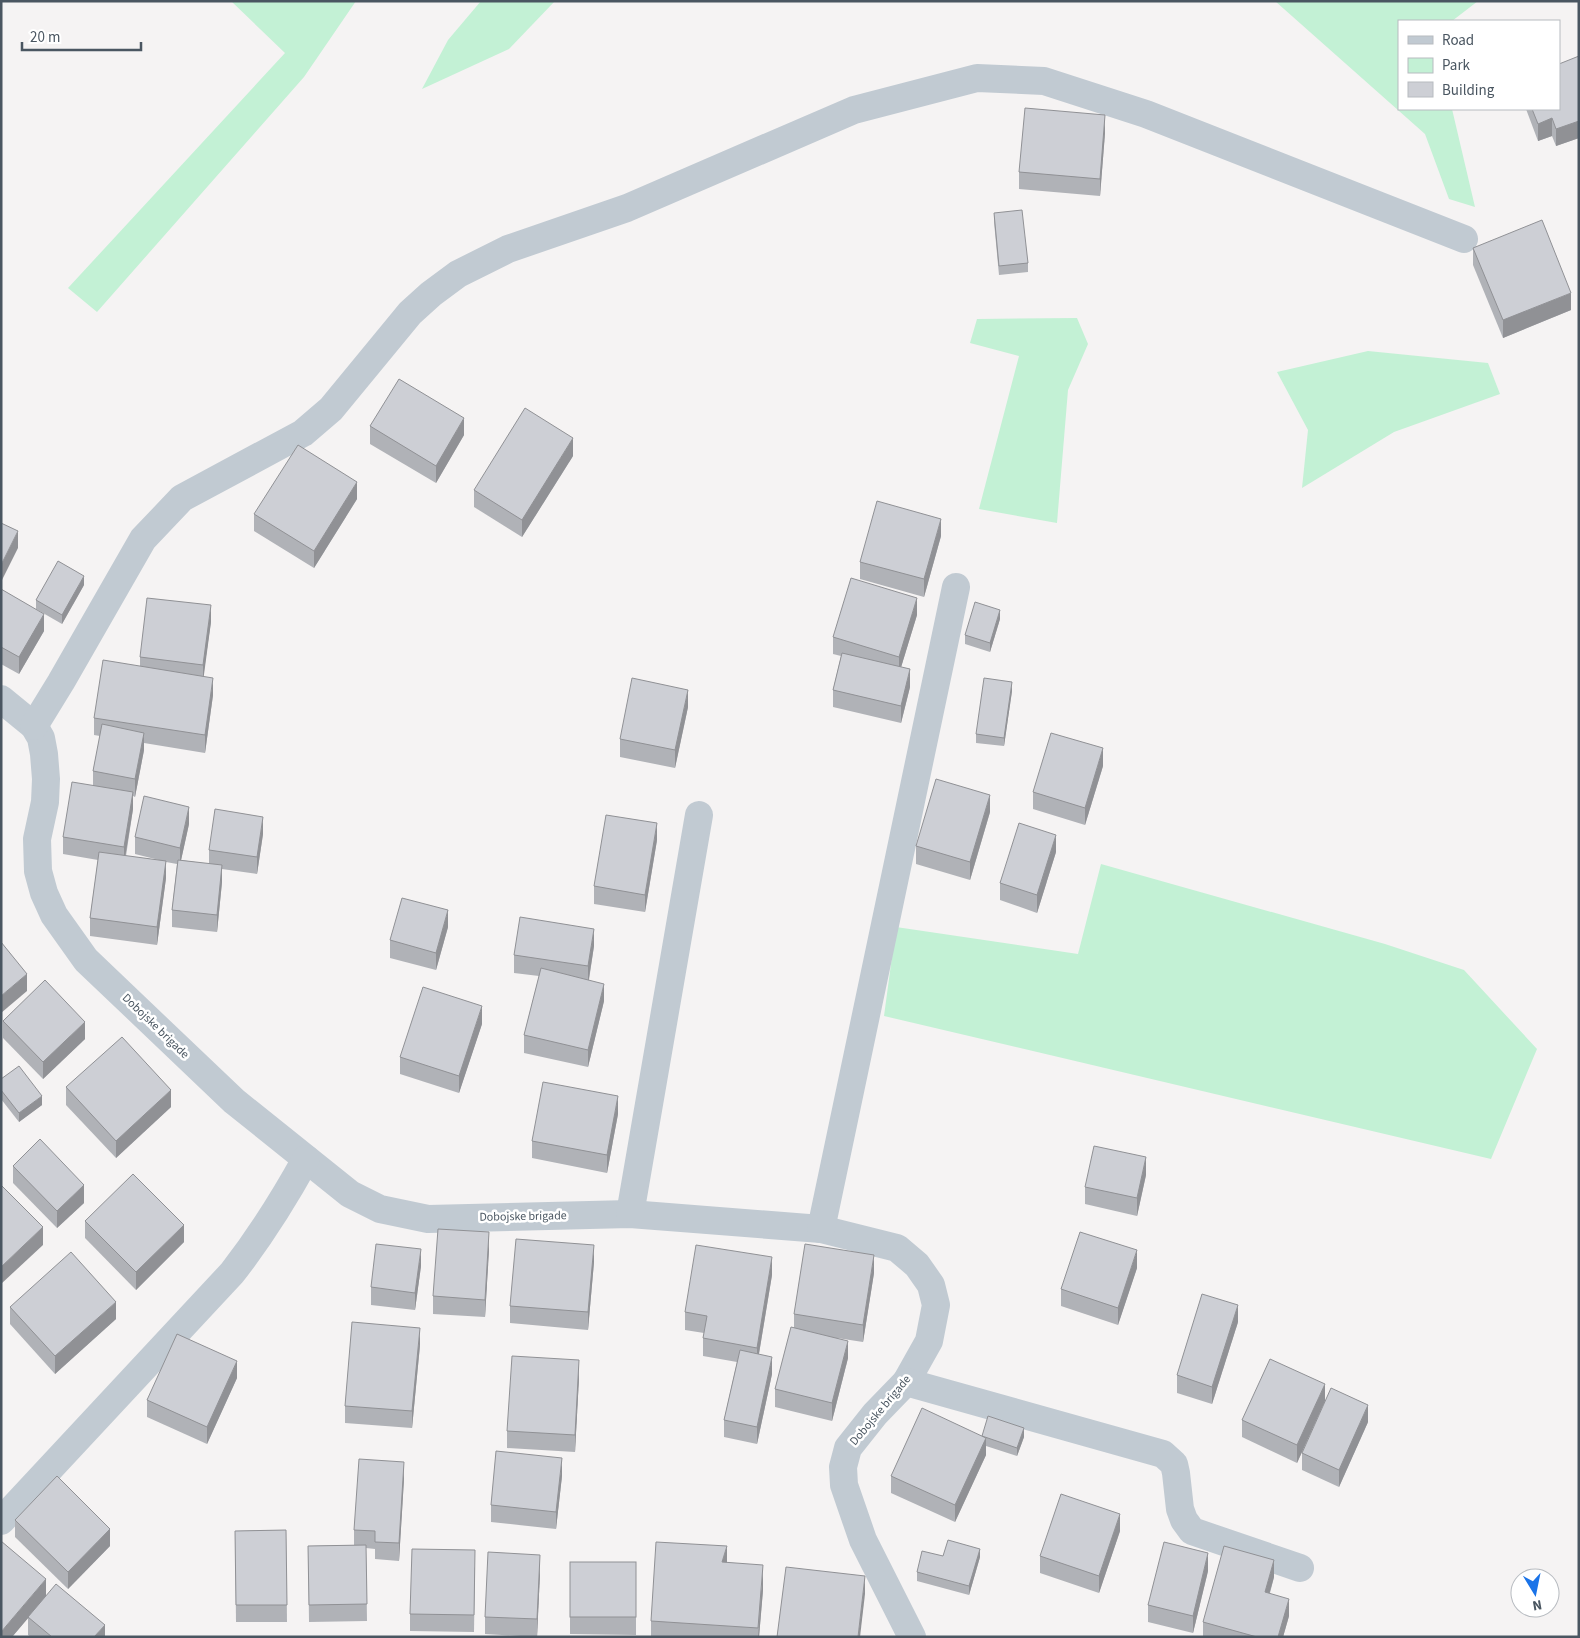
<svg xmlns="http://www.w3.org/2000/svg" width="1580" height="1638" font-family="'Source Sans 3',sans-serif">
  <rect width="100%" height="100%" fill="#f5f3f3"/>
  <g fill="#c3f1d5">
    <polygon points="231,1 356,1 304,77 97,312 68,288 285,53"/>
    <polygon points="481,1 555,1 509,49 422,89 448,40"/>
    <polygon points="1275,1 1478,1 1452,21 1399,21 1399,109 1452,109 1475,207 1449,199 1425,134"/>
    <polygon points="1077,318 1088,344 1068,390 1057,523 979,509 1019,356 970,343 977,319"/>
    <polygon points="1368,351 1488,363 1500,394 1394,432 1302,488 1308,430 1277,372"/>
    <polygon points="1101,864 1385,944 1464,970 1537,1049 1491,1159 884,1016 896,927 1078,954"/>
  </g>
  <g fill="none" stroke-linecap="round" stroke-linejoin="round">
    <g stroke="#c1cad2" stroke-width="28">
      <polyline points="1,699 34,726 41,738 44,754 46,779 45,802 37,839 38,871 44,893 54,915 86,960 234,1101 350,1194 380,1209 428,1219 630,1214 821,1229 897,1248 917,1265 931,1285 936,1305 929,1341 906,1382 875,1414 848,1448 843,1467 844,1485 863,1540 912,1637"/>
      <polyline points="34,726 61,682 143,539 182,498 303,433 331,409 410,313 431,294 458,274 508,249 627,208 854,110 977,78 1044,81 1146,114 1464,239"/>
      <polyline points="630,1214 699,815"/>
      <polyline points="821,1229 956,587"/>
      <polyline points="906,1382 1163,1454 1174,1464 1176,1473 1180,1509 1184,1520 1192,1531 1300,1568"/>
      <path d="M1,1521L232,1273C260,1237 284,1199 306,1159"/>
    </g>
  </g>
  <g fill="#b0b2b7">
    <polygon points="1579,56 1579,138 1556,146 1552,136 1538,141 1526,109 1559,109"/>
    <polygon points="1105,133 1100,196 1019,189 1019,172"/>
    <polygon points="994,213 1028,263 1028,272 999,275 994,222"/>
    <polygon points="1473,248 1571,310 1503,338 1473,265"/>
    <polygon points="370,426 464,435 436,483 370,444"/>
    <polygon points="573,456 522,537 474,507 474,490"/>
    <polygon points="357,499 314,568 254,531 254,514"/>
    <polygon points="941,536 924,597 860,579 860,562"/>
    <polygon points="84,585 62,624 36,609 36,600"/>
    <polygon points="1,589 44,631 19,674 1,664"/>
    <polygon points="917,615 901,667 910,687 901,723 833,707 833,690 841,656 833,654 833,637"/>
    <polygon points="1000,619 990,652 965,644 965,635"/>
    <polygon points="211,622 203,676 213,695 205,753 144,743 144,750 135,797 133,796 133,809 126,856 159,860 135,854 135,837 189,824 181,860 209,864 209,850 263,834 257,874 222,869 222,882 217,932 172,927 172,910 177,864 166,862 166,878 157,945 90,936 90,918 98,860 63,854 63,837 93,786 93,771 100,736 94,735 94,718 140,666 140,657"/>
    <polygon points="1012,691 1004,746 976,743 976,734"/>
    <polygon points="688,707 675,768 620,757 620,739"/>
    <polygon points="1103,766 1085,825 1033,809 1033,792"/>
    <polygon points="990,812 970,880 916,864 916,846"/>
    <polygon points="657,840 645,912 594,904 594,886"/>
    <polygon points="1056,852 1037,913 1000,900 1000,883"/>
    <polygon points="448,927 436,970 390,958 390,940"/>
    <polygon points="594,946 589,980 604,1001 588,1067 524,1053 524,1035 539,976 514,973 514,955"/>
    <polygon points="3,1021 85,1039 43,1079 3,1038"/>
    <polygon points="482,1024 459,1093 400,1074 400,1057"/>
    <polygon points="1,1079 42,1105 19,1122 1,1099"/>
    <polygon points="66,1087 171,1107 116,1158 66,1105"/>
    <polygon points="618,1114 607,1173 532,1158 532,1141"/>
    <polygon points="13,1166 84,1203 57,1228 13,1183"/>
    <polygon points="1146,1175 1137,1216 1085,1204 1085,1187"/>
    <polygon points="85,1221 184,1242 136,1290 85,1238"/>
    <polygon points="489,1250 485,1317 433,1314 433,1296"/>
    <polygon points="594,1262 588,1330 510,1323 510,1306"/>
    <polygon points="421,1266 415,1310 371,1305 371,1287"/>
    <polygon points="1137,1268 1118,1325 1061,1306 1061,1289"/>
    <polygon points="874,1273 863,1342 837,1338 848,1358 832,1421 775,1407 775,1389 794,1328 794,1314"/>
    <polygon points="772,1275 759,1354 772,1374 757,1444 724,1437 724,1420 737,1362 703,1356 703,1338 704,1333 685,1330 685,1312"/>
    <polygon points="10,1307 116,1319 55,1374 10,1324"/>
    <polygon points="1238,1322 1212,1404 1177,1393 1177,1375"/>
    <polygon points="420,1345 412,1428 345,1423 345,1406"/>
    <polygon points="237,1378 207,1444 147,1417 147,1400"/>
    <polygon points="579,1378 575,1452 507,1448 507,1431"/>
    <polygon points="1325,1401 1297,1463 1242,1437 1242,1420"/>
    <polygon points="1368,1422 1339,1487 1302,1470 1302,1453"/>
    <polygon points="982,1436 1024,1437 1017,1456 986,1446 986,1455 955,1522 891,1493 891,1476"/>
    <polygon points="562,1476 556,1529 491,1522 491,1505"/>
    <polygon points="404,1479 399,1561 375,1559 375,1549 366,1548 367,1621 309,1622 308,1546 354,1545 354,1530"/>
    <polygon points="15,1520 110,1546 68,1589 15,1537"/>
    <polygon points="286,1530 287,1622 236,1622 235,1531"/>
    <polygon points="1120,1531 1099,1593 1040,1573 1040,1556"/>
    <polygon points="943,1556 980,1557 969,1595 917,1581 917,1572"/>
    <polygon points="570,1562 636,1562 636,1635 570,1634"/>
    <polygon points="475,1567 474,1632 410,1631 410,1614"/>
    <polygon points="1208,1571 1193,1633 1148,1622 1148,1605"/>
    <polygon points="540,1573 537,1637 485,1634 485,1617"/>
    <polygon points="1274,1577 1270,1593 1289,1616 1283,1637 1203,1637 1203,1622"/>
    <polygon points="763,1590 759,1637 651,1637 651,1621"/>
    <polygon points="46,1596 105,1637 31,1637 28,1635 28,1618 12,1637 1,1637"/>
  </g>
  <g fill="#909195">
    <polygon points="1105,115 1105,133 1100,196 1100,179"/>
    <polygon points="1552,118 1552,136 1538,141 1538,124"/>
    <polygon points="1579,121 1579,138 1556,146 1556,129"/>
    <polygon points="1571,293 1571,310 1503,338 1503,320"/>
    <polygon points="464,418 464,435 436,483 436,466"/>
    <polygon points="573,438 573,456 522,537 522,520"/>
    <polygon points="357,482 357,499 314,568 314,551"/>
    <polygon points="941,519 941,536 924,597 924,579"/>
    <polygon points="18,531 18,548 1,582 1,565"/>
    <polygon points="84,576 84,585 62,624 62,615"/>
    <polygon points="917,598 917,615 899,674 899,657"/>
    <polygon points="211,605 211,622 203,682 203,665"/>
    <polygon points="1000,610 1000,619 990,652 990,643"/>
    <polygon points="44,614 44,631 19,674 19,657"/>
    <polygon points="910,669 910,687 901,723 901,706"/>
    <polygon points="213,678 213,695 205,753 205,735"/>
    <polygon points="1012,682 1012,691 1004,746 1004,738"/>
    <polygon points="688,690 688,707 675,768 675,750"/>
    <polygon points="144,733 144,750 135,797 135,779"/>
    <polygon points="1103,748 1103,766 1085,825 1085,808"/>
    <polygon points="133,792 133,809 124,864 124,847"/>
    <polygon points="990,795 990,812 970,880 970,862"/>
    <polygon points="189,807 189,824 180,865 180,848"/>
    <polygon points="263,817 263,834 257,874 257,857"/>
    <polygon points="657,823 657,840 645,912 645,895"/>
    <polygon points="1056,835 1056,852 1037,913 1037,895"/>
    <polygon points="166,861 166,878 157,945 157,927"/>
    <polygon points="222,865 222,882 217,932 217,915"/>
    <polygon points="448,910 448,927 436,970 436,953"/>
    <polygon points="594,929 594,946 588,984 588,966"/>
    <polygon points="27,974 27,991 1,1013 1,996"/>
    <polygon points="604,984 604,1001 588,1067 588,1050"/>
    <polygon points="482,1006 482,1024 459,1093 459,1076"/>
    <polygon points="85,1022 85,1039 43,1079 43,1062"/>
    <polygon points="171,1090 171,1107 116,1158 116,1141"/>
    <polygon points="42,1096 42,1105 19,1122 19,1113"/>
    <polygon points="618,1096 618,1114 607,1173 607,1155"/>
    <polygon points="1146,1157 1146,1175 1137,1216 1137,1198"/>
    <polygon points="84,1185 84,1203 57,1228 57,1211"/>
    <polygon points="184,1225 184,1242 136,1290 136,1272"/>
    <polygon points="43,1227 43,1245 1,1284 1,1267"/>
    <polygon points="489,1232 489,1250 485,1317 485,1300"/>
    <polygon points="594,1245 594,1262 588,1330 588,1312"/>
    <polygon points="421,1249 421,1266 415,1310 415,1293"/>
    <polygon points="1137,1250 1137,1268 1118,1325 1118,1308"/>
    <polygon points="874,1255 874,1273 863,1342 863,1325"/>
    <polygon points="772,1257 772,1275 757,1365 757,1348"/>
    <polygon points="116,1302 116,1319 55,1374 55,1356"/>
    <polygon points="1238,1305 1238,1322 1212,1404 1212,1387"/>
    <polygon points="420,1328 420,1345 412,1428 412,1411"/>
    <polygon points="848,1341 848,1358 832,1421 832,1403"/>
    <polygon points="772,1357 772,1374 757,1444 757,1427"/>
    <polygon points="579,1360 579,1378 575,1452 575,1435"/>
    <polygon points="237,1361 237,1378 207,1444 207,1427"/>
    <polygon points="1325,1384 1325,1401 1297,1463 1297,1445"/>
    <polygon points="1368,1405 1368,1422 1339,1487 1339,1470"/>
    <polygon points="1024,1428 1024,1437 1017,1456 1017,1448"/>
    <polygon points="986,1438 986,1455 955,1522 955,1505"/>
    <polygon points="562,1458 562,1476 556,1529 556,1512"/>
    <polygon points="404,1462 404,1479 399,1561 399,1543"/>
    <polygon points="1120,1514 1120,1531 1099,1593 1099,1576"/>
    <polygon points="110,1529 110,1546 68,1589 68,1572"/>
    <polygon points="727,1546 727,1571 722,1562"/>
    <polygon points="980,1549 980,1557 969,1595 969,1586"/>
    <polygon points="1208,1553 1208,1571 1193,1633 1193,1616"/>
    <polygon points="540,1555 540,1573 537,1637 537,1619"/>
    <polygon points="1274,1560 1274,1577 1265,1609 1265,1592"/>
    <polygon points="763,1565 763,1590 759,1637 758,1637"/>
    <polygon points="865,1576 865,1594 860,1637 858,1637"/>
    <polygon points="46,1579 46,1597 12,1637 1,1637 1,1632"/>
    <polygon points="1289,1599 1289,1616 1283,1637 1278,1637"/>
    <polygon points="105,1625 105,1637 94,1637"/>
  </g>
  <g fill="#cdcfd5" stroke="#909195">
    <polygon points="1579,56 1579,121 1556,129 1552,118 1538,124 1532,109 1559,109 1559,64"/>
    <polygon points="1025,108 1105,115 1100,179 1019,172"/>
    <polygon points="1022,210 1028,263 999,266 994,213"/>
    <polygon points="1542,220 1571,293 1503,320 1473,248"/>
    <polygon points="399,379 464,418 436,466 370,426"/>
    <polygon points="525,408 573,438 522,520 474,490"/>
    <polygon points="298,445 357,482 314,551 254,514"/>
    <polygon points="877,501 941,519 924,579 860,562"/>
    <polygon points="1,523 18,531 1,565"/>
    <polygon points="58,561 84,576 62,615 36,600"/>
    <polygon points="851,578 917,598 899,657 833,637"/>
    <polygon points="1,589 44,614 19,657 1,647"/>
    <polygon points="147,598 211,605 203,665 140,657"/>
    <polygon points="975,602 1000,610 990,643 965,635"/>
    <polygon points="842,653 910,669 901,706 833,690"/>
    <polygon points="103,660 213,678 205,735 94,718"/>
    <polygon points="632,678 688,690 675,750 620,739"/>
    <polygon points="984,678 1012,682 1004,738 976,734"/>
    <polygon points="102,724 144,733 135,779 93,771"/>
    <polygon points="1051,733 1103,748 1085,808 1033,792"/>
    <polygon points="936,779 990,795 970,862 916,846"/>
    <polygon points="72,782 133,792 124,847 63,837"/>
    <polygon points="144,796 189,807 180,848 135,837"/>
    <polygon points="215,809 263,817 257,857 209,850"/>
    <polygon points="606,815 657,823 645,895 594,886"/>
    <polygon points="1019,823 1056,835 1037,895 1000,883"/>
    <polygon points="99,852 166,861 157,927 90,918"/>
    <polygon points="178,860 222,865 217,915 172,910"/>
    <polygon points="402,898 448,910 436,953 390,940"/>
    <polygon points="520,917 594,929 588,966 514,955"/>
    <polygon points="1,942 27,974 1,996"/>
    <polygon points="541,968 604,984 588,1050 524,1035"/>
    <polygon points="45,980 85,1022 43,1062 3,1021"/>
    <polygon points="423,987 482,1006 459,1076 400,1057"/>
    <polygon points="122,1037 171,1090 116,1141 66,1087"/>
    <polygon points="19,1066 42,1096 19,1113 1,1090 1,1079"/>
    <polygon points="543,1082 618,1096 607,1155 532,1141"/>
    <polygon points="40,1139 84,1185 57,1211 13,1166"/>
    <polygon points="1094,1146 1146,1157 1137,1198 1085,1187"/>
    <polygon points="133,1174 184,1225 136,1272 85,1221"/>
    <polygon points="1,1185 43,1227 1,1267"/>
    <polygon points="438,1229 489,1232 485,1300 433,1296"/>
    <polygon points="1080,1232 1137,1250 1118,1308 1061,1289"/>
    <polygon points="516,1239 594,1245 588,1312 510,1306"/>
    <polygon points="376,1244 421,1249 415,1293 371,1287"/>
    <polygon points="805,1244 874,1255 863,1325 794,1314"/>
    <polygon points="696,1245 772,1257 757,1348 703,1338 707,1316 685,1312"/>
    <polygon points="71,1252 116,1302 55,1356 10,1307"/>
    <polygon points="1202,1294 1238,1305 1212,1387 1177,1375"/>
    <polygon points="352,1322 420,1328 412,1411 345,1406"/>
    <polygon points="791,1327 848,1341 832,1403 775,1389"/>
    <polygon points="177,1334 237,1361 207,1427 147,1400"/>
    <polygon points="740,1350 772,1357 757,1427 724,1420"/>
    <polygon points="512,1356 579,1360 575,1435 507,1431"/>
    <polygon points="1270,1359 1325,1384 1297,1445 1242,1420"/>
    <polygon points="1331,1388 1368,1405 1339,1470 1302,1453"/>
    <polygon points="922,1408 986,1438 955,1505 891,1476"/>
    <polygon points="988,1416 1024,1428 1017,1448 982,1436"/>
    <polygon points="496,1451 562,1458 556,1512 491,1505"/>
    <polygon points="359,1459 404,1462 399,1543 375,1542 375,1531 354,1530"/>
    <polygon points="57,1476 110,1529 68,1572 15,1520"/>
    <polygon points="1061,1494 1120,1514 1099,1576 1040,1556"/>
    <polygon points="286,1530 287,1605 236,1605 235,1531"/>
    <polygon points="948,1540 980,1549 969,1586 917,1572 922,1551 943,1556"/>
    <polygon points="1,1541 46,1579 1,1632"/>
    <polygon points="656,1542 727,1546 722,1562 763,1565 758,1628 651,1621"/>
    <polygon points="1164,1542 1208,1553 1193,1616 1148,1605"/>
    <polygon points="366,1545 367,1604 309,1605 308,1546"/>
    <polygon points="1224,1546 1274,1560 1265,1592 1289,1599 1278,1637 1257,1637 1203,1622"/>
    <polygon points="412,1549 475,1550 474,1615 410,1614"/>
    <polygon points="488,1552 540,1555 537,1619 485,1617"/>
    <rect x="570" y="1562" width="66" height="55"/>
    <polygon points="786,1567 865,1576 858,1637 777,1637"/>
    <polygon points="56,1584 105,1625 94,1637 52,1637 28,1617"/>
  </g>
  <g text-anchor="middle" stroke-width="5" stroke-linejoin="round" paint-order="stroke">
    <g font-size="12" fill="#4a5661" stroke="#fff">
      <text transform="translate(156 1026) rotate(44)" y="4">Dobojske brigade</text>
      <text transform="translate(523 1216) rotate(-1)" y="4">Dobojske brigade</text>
      <text transform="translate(880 1410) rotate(-50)" y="4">Dobojske brigade</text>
    </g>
  </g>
  <rect width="1580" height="1638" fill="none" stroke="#4a5661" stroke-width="5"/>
  <rect x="1398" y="20" width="162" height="90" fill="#ffffff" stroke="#b7bbc0"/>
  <rect x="1408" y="36" width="25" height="8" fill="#c1cad2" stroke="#b7bbc0"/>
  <text x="1442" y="45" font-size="15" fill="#4a5661">Road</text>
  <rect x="1408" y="58" width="25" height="15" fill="#c3f1d5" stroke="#b7bbc0"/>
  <text x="1442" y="70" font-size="15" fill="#4a5661">Park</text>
  <rect x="1408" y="82" width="25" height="15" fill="#cdcfd5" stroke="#b7bbc0"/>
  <text x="1442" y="95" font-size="15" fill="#4a5661">Building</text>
  <g transform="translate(1535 1593) rotate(170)"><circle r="24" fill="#ffffff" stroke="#b7bbc0"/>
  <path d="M0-4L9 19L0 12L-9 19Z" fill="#1a73e8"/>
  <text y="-8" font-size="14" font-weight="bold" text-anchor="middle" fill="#4a5661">N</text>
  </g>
  <path d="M22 42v8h119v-8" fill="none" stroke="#4a5661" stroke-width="2.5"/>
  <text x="30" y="42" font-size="15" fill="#4a5661" stroke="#ffffff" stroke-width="4" paint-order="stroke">20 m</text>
</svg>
